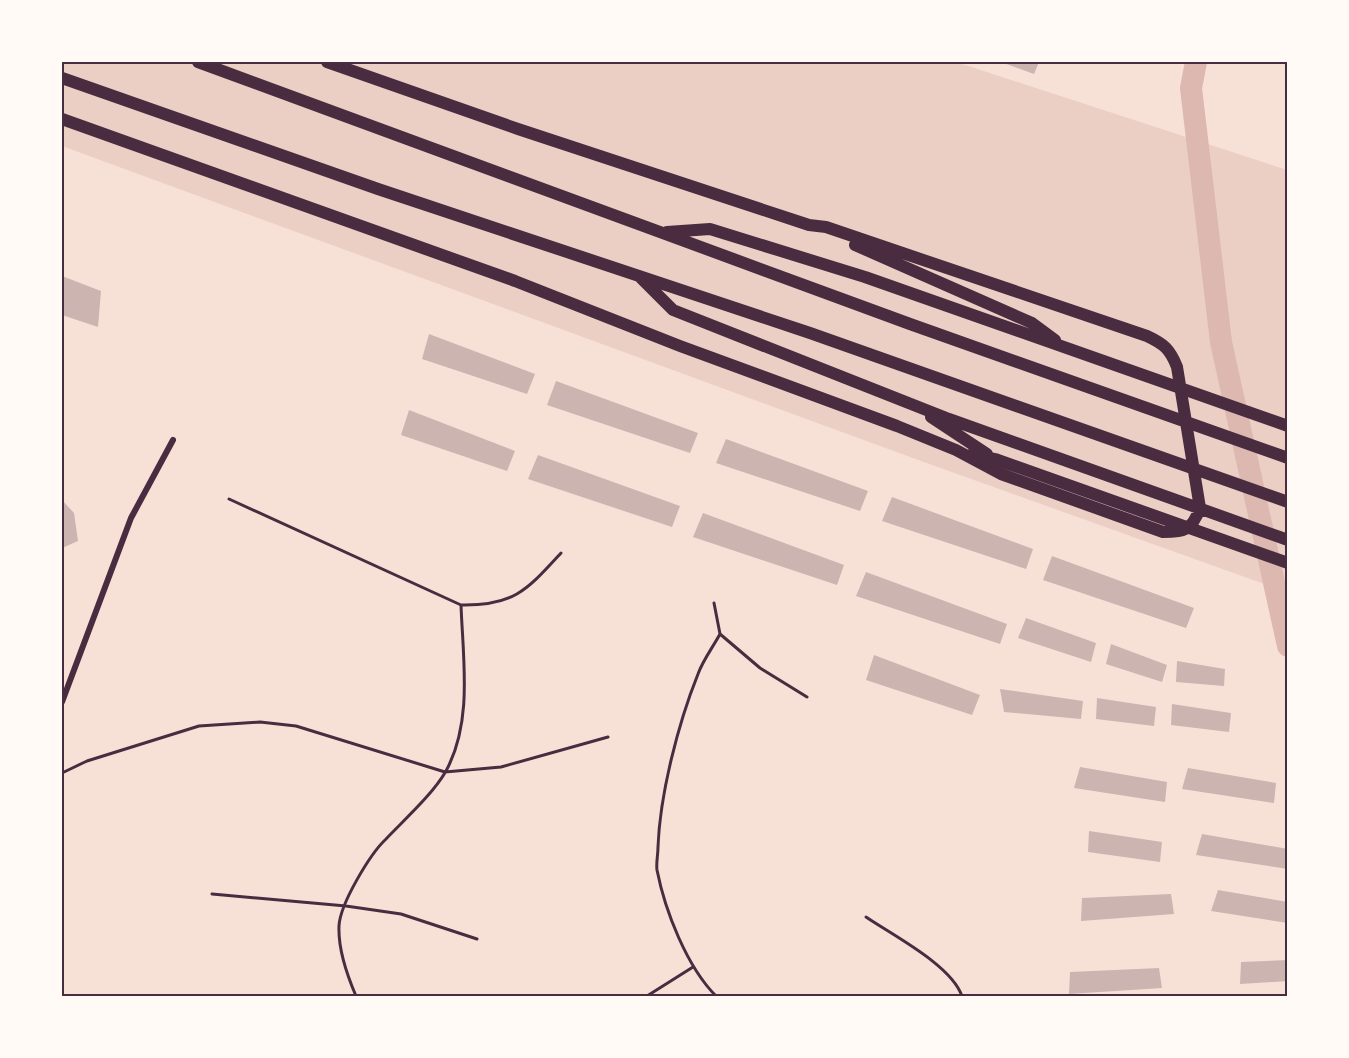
<svg xmlns="http://www.w3.org/2000/svg" width="1349" height="1058" viewBox="0 0 1349 1058" font-family="'DM Sans',sans-serif">
<style>
.green{fill:#ebcfc5}
.lines{fill:none;stroke-linecap:round;stroke-linejoin:round}
.river{stroke:#dcb8b0;stroke-width:22}
.building{fill:#ccb4b1}
.service{stroke:#4a2c40;stroke-width:3}
.minor{stroke:#4a2c40;stroke-width:6}
.motorway{stroke:#4a2c40;stroke-width:12}
.neatline{fill:none;stroke:#4a2c40;stroke-width:2}
</style>
<rect width="100%" height="100%" fill="#f7e1d7"/>
<path class="green" d="M62,62H956L1287,170V592L932,465L62,146Z"/>
<g class="lines">
<path class="river" d="M1196,62L1191,88L1221,342L1288,646"/>
</g>
<path class="building" d="M1001,62H1039L1034,74Z
M62,276L101,291L98,327L62,315Z
M429,334L535,374L527,394L422,359Z
M556,381L698,433L690,453L547,405Z
M409,410L515,451L507,471L401,435Z
M726,439L868,491L860,511L716,463Z
M538,455L680,506L672,527L528,479Z
M892,497L1033,549L1026,569L882,521Z
M62,500L74,513L78,541L62,548Z
M703,513L844,565L837,585L693,537Z
M1052,556L1194,608L1186,628L1043,580Z
M866,572L1007,624L1000,644L856,596Z
M1026,618L1096,643L1091,662L1018,638Z
M1111,644L1167,665L1162,682L1106,664Z
M874,655L980,695L972,715L866,680Z
M1177,661L1225,669L1224,686L1176,682Z
M1000,689L1083,701L1081,719L1004,712Z
M1097,698L1156,707L1154,726L1096,719Z
M1172,704L1231,713L1229,732L1171,725Z
M1080,767L1167,782L1165,802L1074,788Z
M1188,768L1276,783L1274,803L1182,789Z
M1089,831L1162,842L1160,862L1088,852Z
M1202,834L1288,849V869L1196,855Z
M1218,890L1288,902V923L1211,911Z
M1171,894L1174,914L1081,921L1082,898Z
M1288,960V981L1240,984L1241,962Z
M1159,968L1162,988L1069,994L1070,972Z"/>
<g class="lines">
<path class="service" d="M229,499L461,605C514,606 527,590 561,553
M714,603L720,634L760,668L807,697
M62,773L87,761L199,726L260,722L296,726L445,772L501,767L608,737
M212,894L346,906L401,914L477,939
M866,917C894,936 951,965 962,996
M356,996C347,975 338,949 339,926C340,904 370,854 386,839C404,820 433,794 446,771C473,721 463,660 461,605
M647,996L693,967
M716,996C687,967 665,911 657,870C656,863 658,855 658,847C660,794 678,724 698,674C703,660 713,647 720,634"/>
<path class="minor" d="M1288,89V97
M62,702L131,518L173,440"/>
<path class="motorway" d="M198,62L910,324L1288,458
M62,78L378,189L810,333L1288,502
M62,119L515,281L680,346L897,426L956,450L1001,474L1163,532C1185,532 1192,530 1200,508L1177,367C1170,349 1164,344 1147,336L826,227L809,225L518,129L327,62
M667,232L710,229L865,277L1288,426
M855,245L1032,323L1055,340
M641,278L673,310L949,419L1288,540
M931,417L987,454
M972,454L995,459L1288,563"/>
</g>
<rect width="1349" height="1058" fill="none" stroke="#fffaf5" stroke-width="126"/>
<rect x="63" y="63" width="1223" height="932" class="neatline"/>
</svg>
